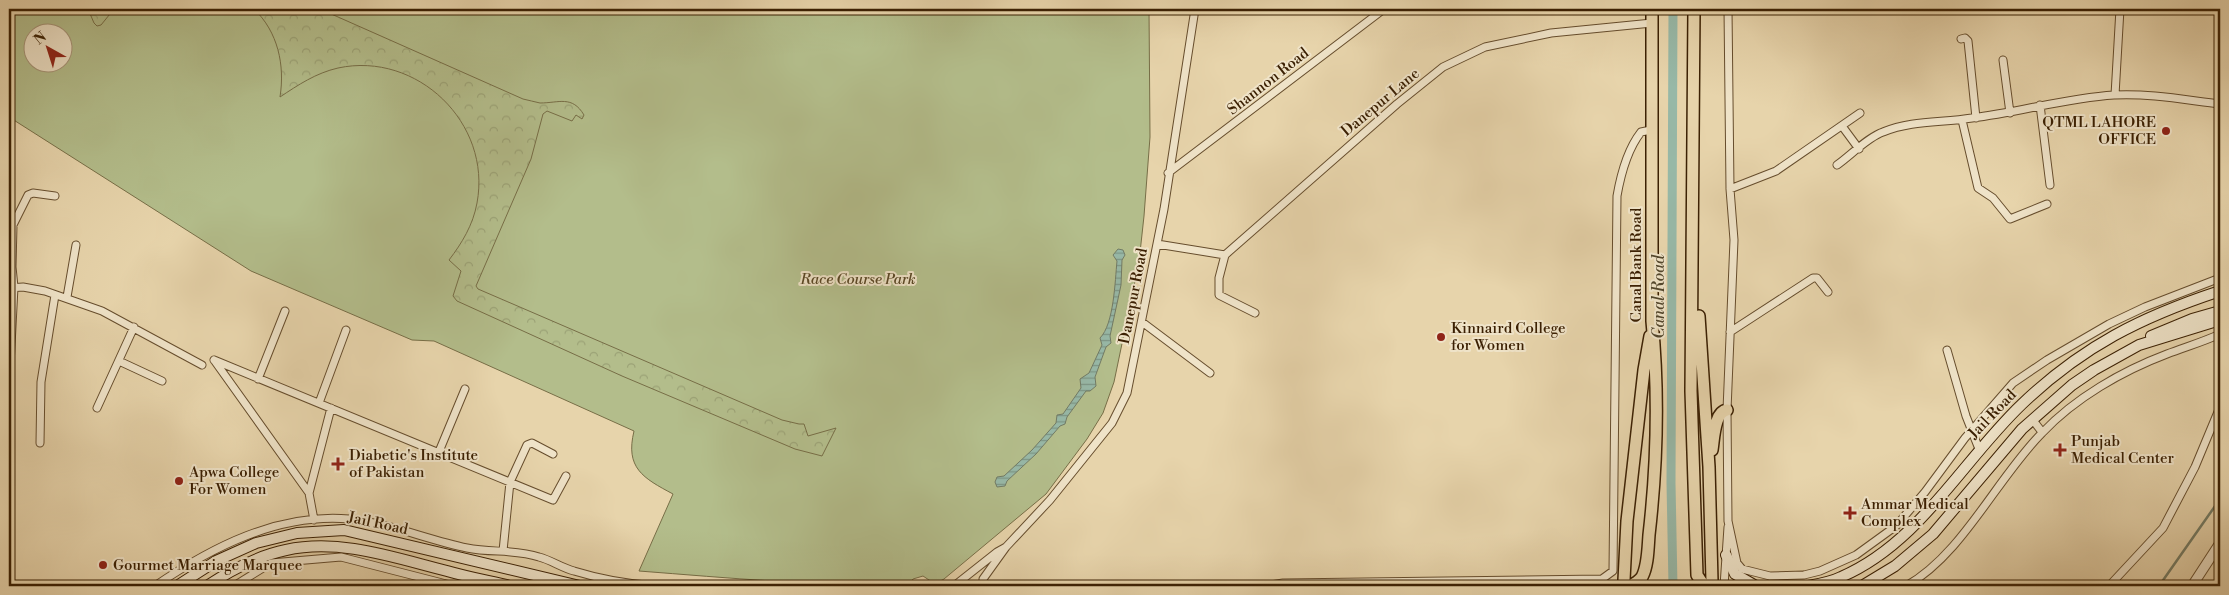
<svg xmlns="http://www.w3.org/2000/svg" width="2229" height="595" viewBox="0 0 2229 595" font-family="'Libre Bodoni',serif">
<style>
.green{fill:#b3bd8b;stroke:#776e47;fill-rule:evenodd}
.forest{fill:url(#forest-crowns);stroke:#776e47}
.water{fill:url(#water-rules);stroke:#727b65}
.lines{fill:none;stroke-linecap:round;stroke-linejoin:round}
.stream{stroke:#727b65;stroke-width:2.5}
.canal{stroke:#97b8a7;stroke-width:9}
.minor-casing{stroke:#664d2d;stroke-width:9}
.tertiary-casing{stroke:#664d2d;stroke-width:11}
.secondary-casing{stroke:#3b2003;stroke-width:12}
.trunk-casing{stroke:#3b2003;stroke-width:14}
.minor{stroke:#efe3c8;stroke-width:7}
.tertiary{stroke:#efe3c8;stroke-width:9}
.secondary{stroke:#efe3c8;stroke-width:10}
.trunk{stroke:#e7d4ab;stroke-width:11}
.poi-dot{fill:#8f2418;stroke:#efe3c8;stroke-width:2}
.labels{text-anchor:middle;stroke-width:4;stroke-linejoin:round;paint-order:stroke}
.street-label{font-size:15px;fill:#3b2003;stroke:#efe3c8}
.poi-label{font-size:15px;fill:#3b2003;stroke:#efe3c8;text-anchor:start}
.park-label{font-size:15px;font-style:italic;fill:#594725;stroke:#efe3c8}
.water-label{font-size:16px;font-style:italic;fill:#52462c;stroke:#efe3c8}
</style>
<defs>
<pattern id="forest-crowns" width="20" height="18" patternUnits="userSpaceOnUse" patternTransform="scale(1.25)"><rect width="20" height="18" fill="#b3bd8b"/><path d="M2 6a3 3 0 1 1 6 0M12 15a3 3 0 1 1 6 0" fill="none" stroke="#9ba276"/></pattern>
<pattern id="water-rules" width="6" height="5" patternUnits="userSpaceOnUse" patternTransform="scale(1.25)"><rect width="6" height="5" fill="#97b8a7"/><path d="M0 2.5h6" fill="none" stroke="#7c9586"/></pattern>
</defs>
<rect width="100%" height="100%" fill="#e7d4ab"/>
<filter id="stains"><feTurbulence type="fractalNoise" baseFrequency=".004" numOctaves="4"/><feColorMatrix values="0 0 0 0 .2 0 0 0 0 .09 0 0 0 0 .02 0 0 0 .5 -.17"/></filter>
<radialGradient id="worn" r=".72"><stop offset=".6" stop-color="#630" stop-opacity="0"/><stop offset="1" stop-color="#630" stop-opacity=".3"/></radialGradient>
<path class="green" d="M9,9H1149L1150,137L1144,216L1139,262L1114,382L1103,413L1087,439L1046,494L944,579L935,584L923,576L913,579L908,586C818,586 729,578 639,571L673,494C643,478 625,468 634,431L434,341L412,340L251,271L9,117ZM32,32H62V62H32Z"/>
<path class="forest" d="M88,9H114L101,25L97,26L94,23Z
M254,9H320L523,99C529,100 534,102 540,103C559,103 572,95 584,115L582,119L576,115L572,121L547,111L543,114L531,159L476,286L478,289L782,420L799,424H804L808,436L836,428L822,456L795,449L622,376L457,301L453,296L461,271L449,260C462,243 473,225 477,203C492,123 417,51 338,68C316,73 298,85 280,97C285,65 278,32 254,9Z"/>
<path class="water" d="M1118,249L1123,250L1125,255L1122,260L1121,285L1110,336L1111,343L1106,347L1095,377L1096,386L1090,391H1086L1067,417L1065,424L1060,426L1036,454L1007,481L1005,486L997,487L995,482L997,477L1004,476L1032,450L1056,423L1057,415L1063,414L1081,388L1080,379L1089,373L1102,345L1100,338C1114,324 1115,281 1117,261L1113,255Z"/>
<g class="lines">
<path class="stream" d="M2159,586L2220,499"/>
<path class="canal" d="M1673,586L1671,483L1673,9"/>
<defs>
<path id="minor" d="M1728,9L1730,189L1734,240L1727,410L1728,521L1737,563L1742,569L1770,576L1804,575L1820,571L1856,555L1896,526L1925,492L1965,438L2013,383L2047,360L2109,324L2145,307L2220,278
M1961,39L1965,38L1968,41L1976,118
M2003,60L2010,113
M2115,95L2120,9
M2040,105L2050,185
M1962,120L1978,188L1993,198L2010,219L2047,204
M1842,126L1859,149
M1837,165C1850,156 1868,137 1883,132C1912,120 1942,123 1972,118C2020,112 2066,98 2114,95C2149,93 2186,100 2220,104
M1168,173L1384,9
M1730,189L1776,171L1860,113
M1157,244L1225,255L1397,104L1443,67L1485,47L1551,33L1652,23
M1225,255L1219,278V295L1255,313
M9,288L23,287L45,291L102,311L202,365
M67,297L76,245
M1142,322L1210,373
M1730,332L1813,278H1817L1828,292
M1947,350L1966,416L1979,449
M214,360L553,500L566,476
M214,360L309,493L314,520
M119,361L162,381
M258,379L285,311
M9,385L14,287L12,267L13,225L28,195L33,193L55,196
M319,403L346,330
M97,408L134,327
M2032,419L2042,432
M40,443L41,382L55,295
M438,454L465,389
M309,493L331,408
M1006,547L1050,500L1112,423L1127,393L1164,209L1195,9
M503,551L510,482L527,445L532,443L553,454
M155,586C212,547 278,513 349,519C389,523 428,540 467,548C491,553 516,549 539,557C551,560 562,568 574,571C600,579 628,584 656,586
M234,586L271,563L341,557L454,586
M664,586H718
M954,586L997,552L1006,547L983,579V586
M1264,586L1283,583L1602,579L1613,571L1617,196C1621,173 1627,150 1641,132L1651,130
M1724,586L1728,527
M1906,586C1962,555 1997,478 2042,433C2075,398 2122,371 2167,354C2185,347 2203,342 2220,334
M2109,586L2163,528L2195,467L2220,407"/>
<path id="tertiary" d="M2192,586L2220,543"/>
<path id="secondary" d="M2151,336L2192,319L2220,311
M1726,555L1735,574L1756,586
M177,586L216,561L256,543L297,533L344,530L580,586
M207,586C231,570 257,556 286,550C340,538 395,558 447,571C468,577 489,581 510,586
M1808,586C1819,584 1831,582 1841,577C1920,543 1962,461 2022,404C2083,346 2141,317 2220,291
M1862,586L1895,566L1933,534L2022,429L2072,385L2094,370L2139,345L2220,320"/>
<path id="trunk" d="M1694,9L1691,391L1697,575L1704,586
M1699,316L1709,467L1712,581
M1712,450C1714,438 1714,412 1727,410
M1624,580L1627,521L1644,370L1650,336
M1630,586C1634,584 1639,581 1642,577C1648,566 1648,548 1649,535C1657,465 1659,392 1652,321V9"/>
</defs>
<use href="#minor" class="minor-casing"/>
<use href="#tertiary" class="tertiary-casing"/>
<use href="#secondary" class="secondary-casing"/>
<use href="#trunk" class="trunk-casing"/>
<use href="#minor" class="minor"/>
<use href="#tertiary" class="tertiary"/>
<use href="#secondary" class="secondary"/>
<use href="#trunk" class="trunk"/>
</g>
<g class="poi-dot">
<circle cx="2166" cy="131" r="5"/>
<circle cx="1441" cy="337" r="5"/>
<path d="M2057.5 442.5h5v5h5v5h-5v5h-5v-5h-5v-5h5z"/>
<path d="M335.5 456.5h5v5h5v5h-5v5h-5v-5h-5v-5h5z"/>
<circle cx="179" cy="481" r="5"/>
<path d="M1847.5 505.5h5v5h5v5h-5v5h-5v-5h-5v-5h5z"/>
<circle cx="103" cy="565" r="5"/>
</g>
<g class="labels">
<g class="street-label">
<text transform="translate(1268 81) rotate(-38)" y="5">Shannon Road</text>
<text transform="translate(1380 102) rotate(-40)" y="5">Danepur Lane</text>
<text transform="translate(1636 265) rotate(-90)" y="5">Canal Bank Road</text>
<text transform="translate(1133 296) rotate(-79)" y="5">Danepur Road</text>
<text transform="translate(1992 414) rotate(-46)" y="5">Jail Road</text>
<text transform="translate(378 523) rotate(12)" y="5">Jail Road</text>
</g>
<g class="poi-label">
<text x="2156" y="127" text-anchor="end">QTML LAHORE<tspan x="2156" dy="17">OFFICE</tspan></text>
<text x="1451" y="333">Kinnaird College<tspan x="1451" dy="17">for Women</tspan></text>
<text x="2071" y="446">Punjab<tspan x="2071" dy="17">Medical Center</tspan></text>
<text x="349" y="460">Diabetic's Institute<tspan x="349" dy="17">of Pakistan</tspan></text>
<text x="189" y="477">Apwa College<tspan x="189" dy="17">For Women</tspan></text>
<text x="1861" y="509">Ammar Medical<tspan x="1861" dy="17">Complex</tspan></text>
<text x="113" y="570">Gourmet Marriage Marquee</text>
</g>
<g class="park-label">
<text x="858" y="284">Race Course Park</text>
</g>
<g class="water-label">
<text transform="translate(1658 297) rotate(-90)" y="6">Canal Road</text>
</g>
</g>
<rect width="2229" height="595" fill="none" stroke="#e7d4ab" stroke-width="30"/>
<rect x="10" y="10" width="2209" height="575" fill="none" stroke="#3b2003" stroke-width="2.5"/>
<rect x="15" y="15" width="2199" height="565" fill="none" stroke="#3b2003"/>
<g transform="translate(48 48) rotate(321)"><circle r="24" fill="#efe3c8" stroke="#a79579"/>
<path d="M0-4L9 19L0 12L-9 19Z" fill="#8f2418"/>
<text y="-8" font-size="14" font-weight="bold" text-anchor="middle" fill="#3b2003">N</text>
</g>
<rect width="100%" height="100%" filter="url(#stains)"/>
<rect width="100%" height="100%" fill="url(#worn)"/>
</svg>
